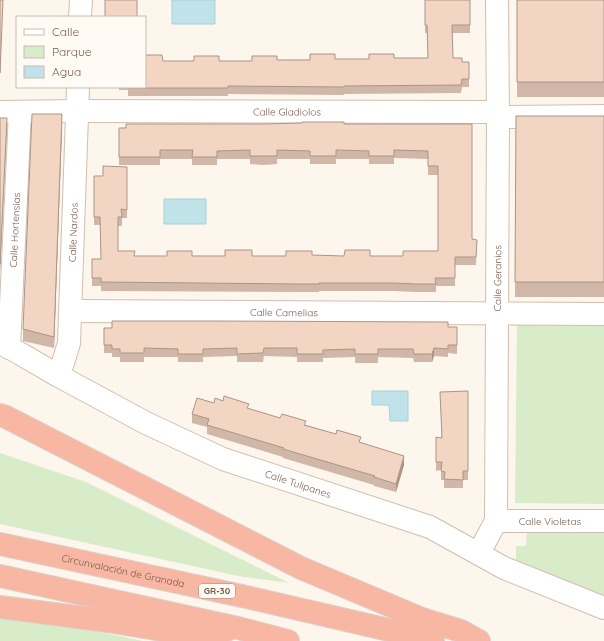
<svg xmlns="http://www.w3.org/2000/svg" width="604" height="641" viewBox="0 0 604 641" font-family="Quicksand,sans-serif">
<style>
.green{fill:#d8ecc9}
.water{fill:#bfe3e8;stroke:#a5d3da}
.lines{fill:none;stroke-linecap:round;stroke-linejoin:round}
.minor-casing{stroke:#d1beb0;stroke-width:24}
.highway-casing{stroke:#dad1cd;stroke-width:24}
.minor{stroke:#fff;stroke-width:22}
.highway{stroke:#f7b7a3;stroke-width:22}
.wall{fill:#d1b7a8}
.shaded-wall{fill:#aa9588}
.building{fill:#f3d5c3;stroke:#aa9588}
.labels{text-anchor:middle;stroke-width:3.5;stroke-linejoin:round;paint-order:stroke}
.shield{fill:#fffaf3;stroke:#a28b7f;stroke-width:1}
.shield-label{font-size:9px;font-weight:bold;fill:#7a5c4d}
.street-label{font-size:10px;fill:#7a5c4d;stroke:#fffaf3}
</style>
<rect width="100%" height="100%" fill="#fdf6ec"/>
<path class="green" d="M517,323H604V504L515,503Z
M0,453L86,482L289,583L238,576L0,524Z
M527,530L604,531V595L516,560V546H526Z
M0,617L101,632L143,641H0Z"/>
<path class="water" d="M172,0H215V24H172Z
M164,199H206V224H164Z
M372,391H408V421H390L389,405H372Z"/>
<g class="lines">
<defs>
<g id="minor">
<path d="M80,17L81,0"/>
<path id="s1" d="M0,112L77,111L497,112"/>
<path d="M498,117L604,116"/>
<path id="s2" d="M71,311L604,314"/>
<path id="s3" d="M0,342L57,375L146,423L223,459L430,527L504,568L604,608"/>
<path id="s4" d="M9,348L20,112"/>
<path id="s5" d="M57,375L63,363L69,343L78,87"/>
<path id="s6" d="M496,521H604"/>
<path id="s7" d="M479,553L496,521L498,117L497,0"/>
</g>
<g id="highway">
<path d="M0,415L6,417L301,568L422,619L461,631L479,641"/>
<path id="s8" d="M0,544L242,596L415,636L433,641"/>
<path d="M0,576L238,628L288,641"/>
<path d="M0,607L108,621L192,635L227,630"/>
</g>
</defs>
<use href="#minor" class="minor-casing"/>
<use href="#highway" class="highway-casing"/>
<use href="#minor" class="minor"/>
<use href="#highway" class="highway"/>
</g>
<path class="wall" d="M425,0H470V33H452L453,58L462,62H469V87H462L461,93L344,94V95L228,94V96H128V90H119V87H145L163,61H252L277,60L369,59L394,58H428L427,33H425Z
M517,0H604V97H517Z
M516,116H604V297H515Z
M344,124H472V239L477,240L476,265H455V286H436V292H415L394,291H319V292H298L101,291V286H92V259H101L100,225H94V176H103L127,167V218H122V226H118V251L134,256H403L438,251V175H428V159L394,158V164H369V159H336V164H310V159H277V164L263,165L250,164V159H217V165H192V159H160V165H119V128Z
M62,126L54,348L23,341V329Z
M457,327V354L448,353V357L434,356L432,362H414L413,358L378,357V363H355V357L323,358V362H297V357L264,356L263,362H237V356L203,357V362H178V357H144V362H120V357H112V353H104V328Z
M468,391V480H463V488H444V480H441V470L436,471V437L441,438Z
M214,403L249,409L280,418L306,425L361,443L404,465L396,492L374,486V485L283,458V457L207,434V427L192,423V414Z"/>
<path class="shaded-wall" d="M62,114V126L54,348V337Z
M7,118V126L0,273V264Z
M434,348V356L432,362V354Z
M404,456V465L396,492V484Z"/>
<path class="building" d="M0,0H3L0,73Z
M105,0H137V17H105Z
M425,0H470V25H452L453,58H462V62H469V79H462L461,85L344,86V87L228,86V88H128V87H145V55H162L163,61H194V56H219V61H252V56H277V60H310V54H335V59H369V54H394V58H428L427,25H425Z
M517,0H604V82H517Z
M32,114H62L54,337L23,329Z
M516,116H604V282H515Z
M0,118H7L0,264Z
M302,122H344V124H472V239L477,240L476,257H455V278H435L436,284H415L394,283H319V284H298L101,282V278H92V259H101L100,217H94V176H103V166L127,167V210L121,209L122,217H118V251H135L134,256H167V251H192V256H225V250H252V256H286V251H312V255L344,256L345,250H370V256H403V251H438V166H428V151L394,150V156H369V151L336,150V156H310V151L277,150V156H250V150L217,151V157H192L193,150H160V157H119V128H126V124H263L302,123Z
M112,321H212L448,322V327H457V345H448V349L434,348L432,354H414L413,349H378V354H355V349L323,350V354H297V348H264L263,353L237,354V348L203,349V354H178V349L144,348V353H120V349H112V345H104V328H112Z
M468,391V471H463V480L444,479L445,472L441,471L442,462H436V437L442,438L440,392Z
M224,396L249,404L247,408L280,418L282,414L306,421L304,425L336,434L337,430L361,437L359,442L404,456L396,484L374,477L375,476L283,449L284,448L207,425L209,419L192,414L197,398L214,403L215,398L223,401Z"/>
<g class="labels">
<rect class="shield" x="199" y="584" width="36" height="14" rx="3"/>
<g class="shield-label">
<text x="217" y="594">GR-30</text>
</g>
<g class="street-label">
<text dy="4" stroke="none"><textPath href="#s1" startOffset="287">Calle Gladiolos</textPath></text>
<text dy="4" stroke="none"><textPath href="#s4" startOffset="118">Calle Hortensias</textPath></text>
<text dy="4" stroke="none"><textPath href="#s5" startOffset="145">Calle Nardos</textPath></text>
<text dy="4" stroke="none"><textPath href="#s7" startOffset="279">Calle Geranios</textPath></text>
<text dy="4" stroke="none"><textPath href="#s2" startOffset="213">Calle Camelias</textPath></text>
<text dy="4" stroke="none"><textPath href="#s3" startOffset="331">Calle Tulipanes</textPath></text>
<text dy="4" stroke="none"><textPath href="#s6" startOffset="54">Calle Violetas</textPath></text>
<text dy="4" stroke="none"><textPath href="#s8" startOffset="126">Circunvalación de Granada</textPath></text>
</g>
</g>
<rect x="16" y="16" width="130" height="72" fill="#fffaf3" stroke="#cabbb1"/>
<rect x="24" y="29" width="20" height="6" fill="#ffffff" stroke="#cabbb1"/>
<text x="52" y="36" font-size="12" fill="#7a5c4d">Calle</text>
<rect x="24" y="46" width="20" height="12" fill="#d8ecc9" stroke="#cabbb1"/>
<text x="52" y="56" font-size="12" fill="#7a5c4d">Parque</text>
<rect x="24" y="66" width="20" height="12" fill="#bfe3e8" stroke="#cabbb1"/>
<text x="52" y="76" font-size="12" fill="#7a5c4d">Agua</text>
</svg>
